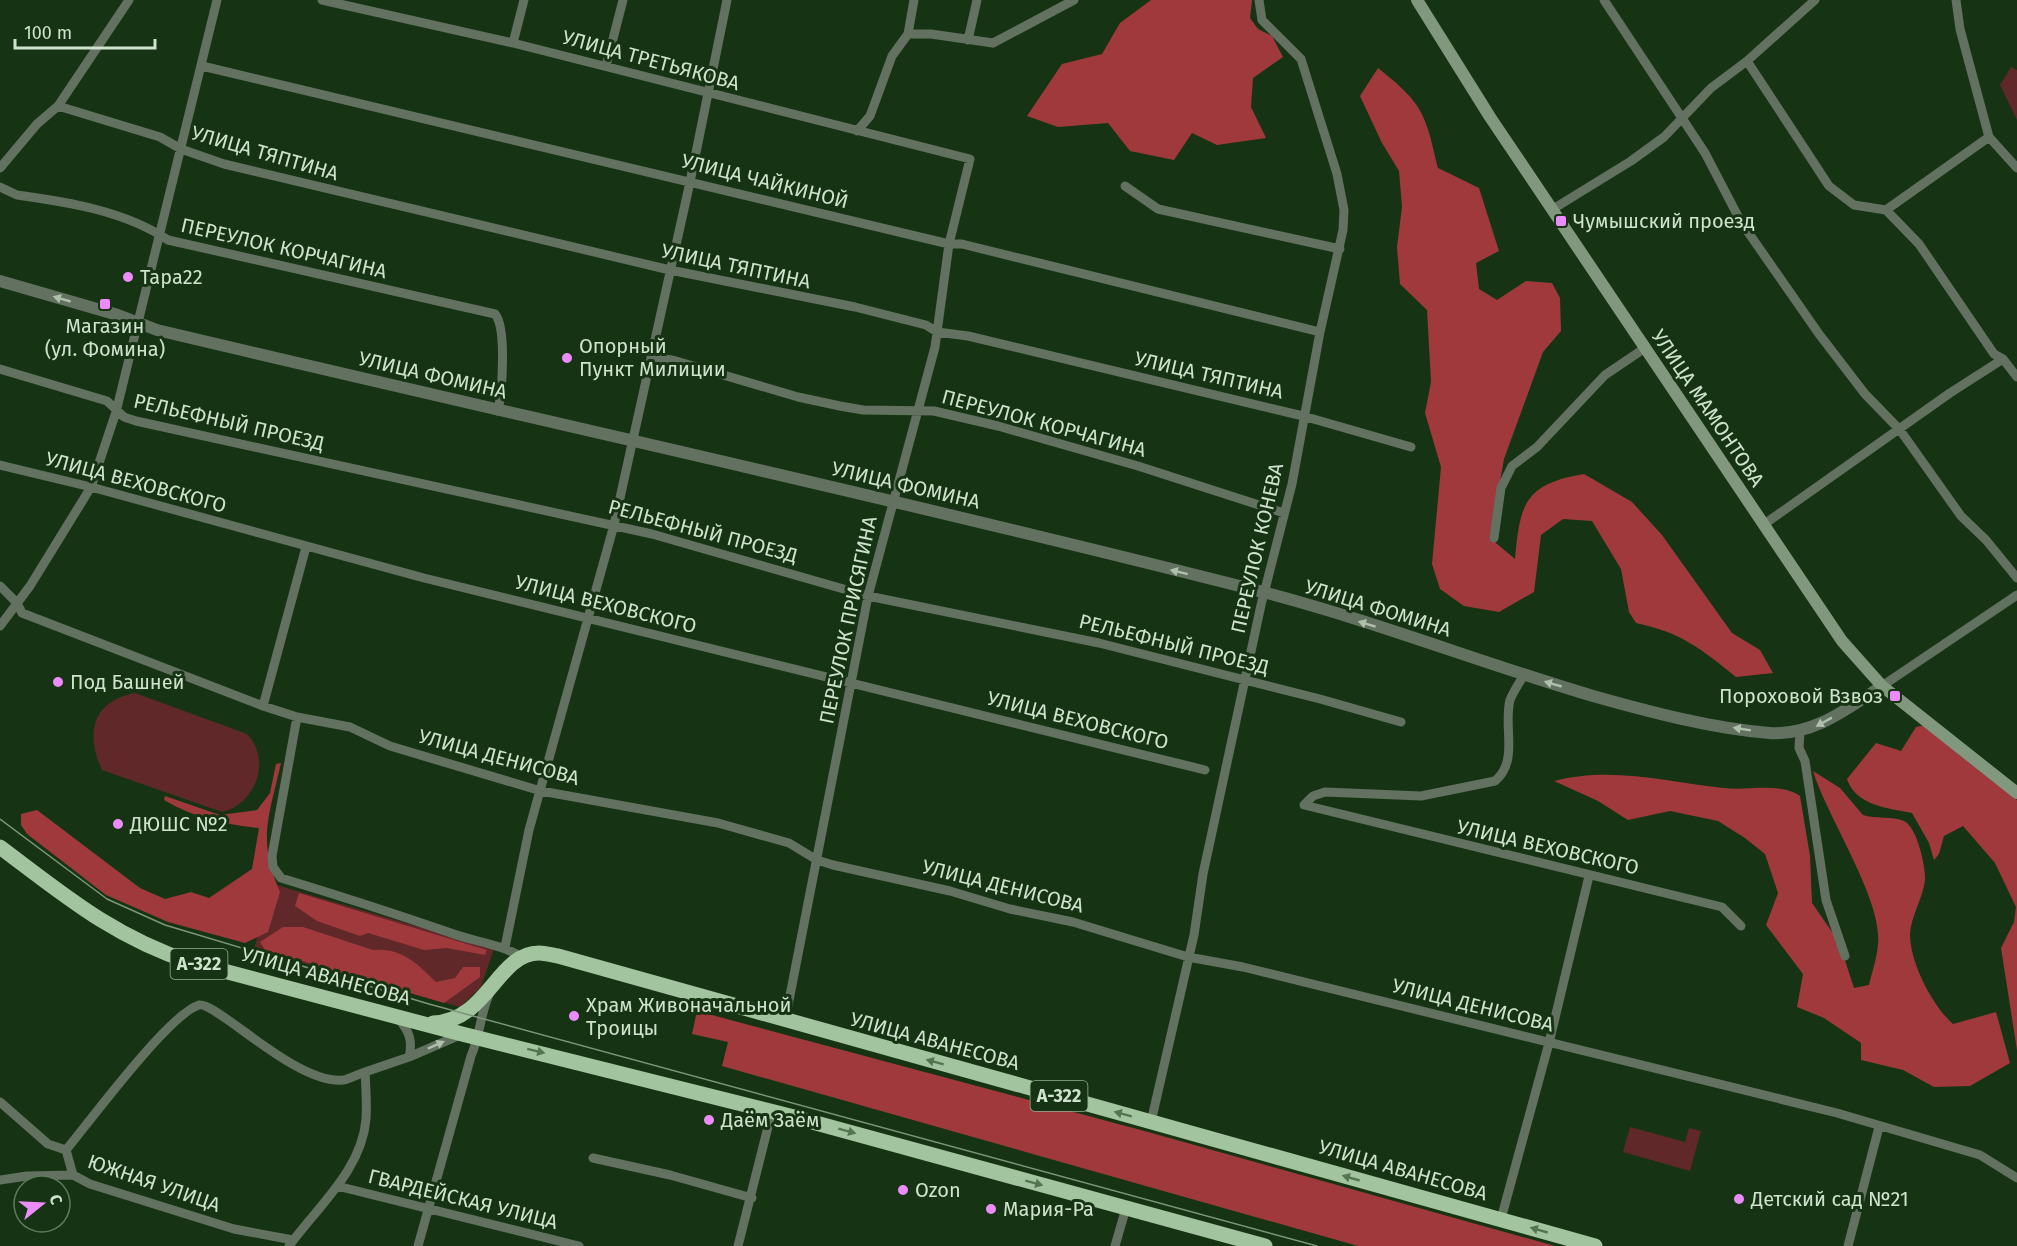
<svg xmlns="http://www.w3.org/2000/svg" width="2017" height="1246" viewBox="0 0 2017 1246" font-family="'Fira Sans',sans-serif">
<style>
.green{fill:#602828}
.forest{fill:#a0393c}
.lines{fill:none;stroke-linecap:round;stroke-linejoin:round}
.minor{stroke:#637161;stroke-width:9}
.tertiary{stroke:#637161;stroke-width:12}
.secondary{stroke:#81987e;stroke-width:12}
.trunk{stroke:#a2c49e;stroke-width:15}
.tram{stroke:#7d957a;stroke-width:1.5}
.oneway{fill:#afc0ad}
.oneway2{fill:#557552}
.poi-dot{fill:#ec8cfb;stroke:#163413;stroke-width:2}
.labels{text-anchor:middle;stroke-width:6;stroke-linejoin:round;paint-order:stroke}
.shield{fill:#163413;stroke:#98ae95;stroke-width:1.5}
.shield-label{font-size:18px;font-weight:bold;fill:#cfe2cd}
.street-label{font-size:20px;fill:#cfe2cd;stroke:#163413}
.poi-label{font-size:20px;fill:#cfe2cd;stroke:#163413;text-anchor:start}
</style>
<rect width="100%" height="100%" fill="#163413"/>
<path class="green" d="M2011,67L2017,70V120L2000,85Z
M135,693L247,734C272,760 256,804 222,812L102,770C85,734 92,701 135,693Z
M273,884L494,949L481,987L460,1007L254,949Z
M1630,1127L1685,1142L1689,1128L1701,1131L1690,1171L1623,1152Z"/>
<path class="forest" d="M1151,0H1252L1250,18L1258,29L1272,36L1283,57L1253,78L1251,107L1266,138L1217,145L1192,133L1174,160L1130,151L1108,123L1058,127L1027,116L1062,64L1102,54L1120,23Z
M1378,68C1423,104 1425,112 1438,168L1479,188L1499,251L1476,263L1479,289L1497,300L1526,281L1552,283L1560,298L1561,331L1543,352L1504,459L1490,538L1515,559C1520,503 1525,484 1584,474L1632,502L1662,535L1732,633L1760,650L1773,673L1736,677C1700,648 1682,633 1636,623L1629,612L1621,569L1592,521L1563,519L1541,535L1534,592L1499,612L1464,606L1440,589L1432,564L1441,467L1425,413L1431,382L1427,310L1400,284L1397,247L1402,207L1399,171L1382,143L1360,96Z
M1925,725L2017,800V1050L2001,948L2014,922L2016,907L1995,863L1963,826L1944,836L1939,854L1934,860L1929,843L1912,813C1888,808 1856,806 1847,779L1876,743L1901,751L1916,727Z
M281,763C269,817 257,839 280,892L268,932L245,943L168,922L106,895L27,834L21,825V814L37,810L140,888L165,899L191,892L209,898L252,869L259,828C226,825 192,817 164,800L165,796L220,815L257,810L270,793L276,764Z
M1813,771L1840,788L1863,815C1875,819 1893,816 1904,821C1917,827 1926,867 1925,880C1923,898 1911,916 1910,934C1910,963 1932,1005 1953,1024L1996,1012L2010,1063L1970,1086L1934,1087L1903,1070L1861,1060V1043L1824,1018L1797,1007L1803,974L1766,925L1778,893L1765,854L1745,838L1718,821L1670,811L1628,820L1598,801L1554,781C1612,766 1666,782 1724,788C1748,791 1781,782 1800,796L1810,856L1812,903L1839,942L1854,988L1869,985C1872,972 1877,958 1878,944C1883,900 1827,817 1813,771Z
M299,893L487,950L485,955L447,948L424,950L368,933L360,936L317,921L295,906Z
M283,927H303L373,950C401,947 418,964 436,982L455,978L463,967H480V977L444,1003L265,950L260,942Z
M697,1011L1148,1132L1555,1246H1358L722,1066L728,1042L692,1034Z"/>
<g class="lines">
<path class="minor" d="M322,0L513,43L970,159L949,244L935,347L868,596L785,1021
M1604,0L1705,153L1741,222L1819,334L1865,394L1900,430L1961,516L1986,540L2017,578
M1956,0L1960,29L1989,137L2017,168
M908,34H931L993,43L1074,0
M968,40L977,0
M513,43L524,0
M1747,61L1829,186L1854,205L1886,210L1919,244L1994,354L2003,359L2017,377
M202,66L949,244H962L1320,332
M606,66L623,0
M58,106L160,137L181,149L224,164L670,270L855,307L926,325L937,332L968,336L1303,416L1411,447
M857,131L870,116L892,56L908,34L914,0
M0,168L37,124L58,106L129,0
M1125,186L1158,209L1340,249
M0,187L17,195C68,202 125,211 168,240L495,314C507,328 502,392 498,411
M1553,209L1631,161L1664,137L1711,88L1747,61L1815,0
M1886,210L1989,137
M651,356L676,361L798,397L840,406L863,410L934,411L998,426L1138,466L1284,513
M0,369L107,401L124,417L136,421L652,534L868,596L1099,643L1320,699L1401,722
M0,465L91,487L424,578L1205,770
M1763,525L1950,393L2003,359
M1494,538L1501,488L1512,466L1537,447L1605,375L1645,348
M0,586L17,603L22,613L263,706L297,717L350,727L390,746L541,791L718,823L789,843L817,860L833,865L950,891L1010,909L1073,922L1188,957L1243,967L1837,1113L1980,1155L2017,1178
M0,626L30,586L91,487L116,412L217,0
M1524,675C1519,683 1513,692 1510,700C1503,727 1519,761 1495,781L1421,796L1325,792L1313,796L1304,805L1722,907L1741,926
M1882,686L2017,595
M263,706L306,547
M297,717L272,856L273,867L281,878C337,895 393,913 448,932C474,942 498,943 522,957
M1800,732L1799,748L1805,761L1826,900L1845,956
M505,947L529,830L614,525L690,182L727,0
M399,1019C409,1032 413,1040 409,1057
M0,1102L48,1144L66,1150L73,1175L90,1184L234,1229L293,1240
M1151,1122L1194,935L1203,874L1261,605L1292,484L1320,332L1343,230L1344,210L1337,174L1301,59L1262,20L1259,0
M66,1150C90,1121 169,1014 199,1005C216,1001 296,1085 343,1080C350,1079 358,1074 365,1072
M593,1158L670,1175L752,1198
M0,1180L27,1176L73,1175
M337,1186L579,1246
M1501,1219L1549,1043L1589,876
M289,1246C317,1207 362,1170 366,1119C367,1104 366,1088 365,1072L409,1057L460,1035
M418,1246L471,1056C480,1036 480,1015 489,995
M738,1246L772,1111
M1115,1246L1126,1208
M1848,1246L1879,1127"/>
<path class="tertiary" d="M0,281L118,315L157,330C524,417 893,498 1259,591C1372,620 1481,663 1593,696C1650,712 1710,728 1769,733C1813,736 1847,709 1882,686"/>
<path class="secondary" d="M1417,0L1490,117L1842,641L1882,686L2017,793"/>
<path class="trunk" d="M0,847C64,895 112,936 190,962L462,1034L794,1117L1265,1246
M433,1023C488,1021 497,953 539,953C545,953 552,955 558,956L1595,1246"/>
<path class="tram" d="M0,819L107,899L165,925L429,1004L1317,1246"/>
</g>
<defs><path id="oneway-solid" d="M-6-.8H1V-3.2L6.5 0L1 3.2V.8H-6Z" transform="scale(1.5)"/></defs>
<g class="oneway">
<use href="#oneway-solid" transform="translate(62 299) rotate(-164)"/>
<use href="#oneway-solid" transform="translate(1179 572) rotate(-166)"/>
<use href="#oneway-solid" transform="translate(1367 624) rotate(-163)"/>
<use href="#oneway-solid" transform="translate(1553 684) rotate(-164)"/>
<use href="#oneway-solid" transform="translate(1824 722) rotate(151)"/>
<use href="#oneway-solid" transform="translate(1742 729) rotate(-171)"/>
<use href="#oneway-solid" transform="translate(436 1045) rotate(-24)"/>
</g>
<g class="oneway2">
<use href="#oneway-solid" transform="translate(536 1051) rotate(14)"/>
<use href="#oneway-solid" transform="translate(935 1062) rotate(-165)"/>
<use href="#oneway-solid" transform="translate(1123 1114) rotate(-165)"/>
<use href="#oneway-solid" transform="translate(847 1131) rotate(15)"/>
<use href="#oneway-solid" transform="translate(1351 1178) rotate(-164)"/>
<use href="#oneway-solid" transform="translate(1034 1183) rotate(15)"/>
<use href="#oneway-solid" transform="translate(1539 1230) rotate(-164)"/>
</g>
<g class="poi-dot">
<rect x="1555" y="215" width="12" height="12" rx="3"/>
<circle cx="128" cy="277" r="6"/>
<rect x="99" y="298" width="12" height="12" rx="3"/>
<circle cx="567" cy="358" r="6"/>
<circle cx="58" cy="682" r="6"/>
<rect x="1889" y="690" width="12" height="12" rx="3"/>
<circle cx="118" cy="824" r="6"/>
<circle cx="574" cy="1016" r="6"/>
<circle cx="709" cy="1120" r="6"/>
<circle cx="903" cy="1190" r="6"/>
<circle cx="1739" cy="1199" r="6"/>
<circle cx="991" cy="1209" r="6"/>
</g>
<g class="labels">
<g class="shield">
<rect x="170.5" y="949" width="57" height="30" rx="4.5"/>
<rect x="1030.5" y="1081" width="57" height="30" rx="4.5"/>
</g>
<g class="shield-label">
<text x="199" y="970">А-322</text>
<text x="1059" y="1102">А-322</text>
</g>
<g class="street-label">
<text transform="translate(651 60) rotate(15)" y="7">УЛИЦА ТРЕТЬЯКОВА</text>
<text transform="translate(265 153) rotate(16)" y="7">УЛИЦА ТЯПТИНА</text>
<text transform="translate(765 181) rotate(14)" y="7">УЛИЦА ЧАЙКИНОЙ</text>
<text transform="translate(284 248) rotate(13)" y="7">ПЕРЕУЛОК КОРЧАГИНА</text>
<text transform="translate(736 266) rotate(12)" y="7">УЛИЦА ТЯПТИНА</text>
<text transform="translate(433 375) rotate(13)" y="7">УЛИЦА ФОМИНА</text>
<text transform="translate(1209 375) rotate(13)" y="7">УЛИЦА ТЯПТИНА</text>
<text transform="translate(1708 408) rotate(56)" y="7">УЛИЦА МАМОНТОВА</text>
<text transform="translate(229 422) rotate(13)" y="7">РЕЛЬЕФНЫЙ ПРОЕЗД</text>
<text transform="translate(1044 423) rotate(15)" y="7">ПЕРЕУЛОК КОРЧАГИНА</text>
<text transform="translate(136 482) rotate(15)" y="7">УЛИЦА ВЕХОВСКОГО</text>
<text transform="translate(906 485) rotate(13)" y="7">УЛИЦА ФОМИНА</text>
<text transform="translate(703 531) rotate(15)" y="7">РЕЛЬЕФНЫЙ ПРОЕЗД</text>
<text transform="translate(1257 548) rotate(-77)" y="7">ПЕРЕУЛОК КОНЕВА</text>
<text transform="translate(606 604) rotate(14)" y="7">УЛИЦА ВЕХОВСКОГО</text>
<text transform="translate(1378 608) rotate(17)" y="7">УЛИЦА ФОМИНА</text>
<text transform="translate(848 620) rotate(-78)" y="7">ПЕРЕУЛОК ПРИСЯГИНА</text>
<text transform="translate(1174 644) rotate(14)" y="7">РЕЛЬЕФНЫЙ ПРОЕЗД</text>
<text transform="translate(1078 720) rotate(14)" y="7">УЛИЦА ВЕХОВСКОГО</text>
<text transform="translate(499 757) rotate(15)" y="7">УЛИЦА ДЕНИСОВА</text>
<text transform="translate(1548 847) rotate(13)" y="7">УЛИЦА ВЕХОВСКОГО</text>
<text transform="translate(1003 886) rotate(14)" y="7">УЛИЦА ДЕНИСОВА</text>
<text transform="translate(326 976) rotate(15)" y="7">УЛИЦА АВАНЕСОВА</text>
<text transform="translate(1473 1005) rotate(14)" y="7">УЛИЦА ДЕНИСОВА</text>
<text transform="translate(935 1041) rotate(15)" y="7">УЛИЦА АВАНЕСОВА</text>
<text transform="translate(1403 1170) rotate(16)" y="7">УЛИЦА АВАНЕСОВА</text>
<text transform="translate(154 1183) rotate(19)" y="7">ЮЖНАЯ УЛИЦА</text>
<text transform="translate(463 1199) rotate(14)" y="7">ГВАРДЕЙСКАЯ УЛИЦА</text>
</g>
<g class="poi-label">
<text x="1573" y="228">Чумышский проезд</text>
<text x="140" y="284">Тара22</text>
<text x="105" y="333" text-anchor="middle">Магазин<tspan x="105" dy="23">(ул. Фомина)</tspan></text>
<text x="579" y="353">Опорный<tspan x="579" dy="23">Пункт Милиции</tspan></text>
<text x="70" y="689">Под Башней</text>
<text x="1883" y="703" text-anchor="end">Пороховой Взвоз</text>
<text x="130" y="831">ДЮШС №2</text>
<text x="586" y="1012">Храм Живоначальной<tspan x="586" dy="23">Троицы</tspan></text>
<text x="721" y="1127">Даём Заём</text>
<text x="915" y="1197">Ozon</text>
<text x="1751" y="1206">Детский сад №21</text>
<text x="1003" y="1216">Мария-Ра</text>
</g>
</g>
<g transform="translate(42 1204) rotate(72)"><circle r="28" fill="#163413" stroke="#607a5d" stroke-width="1.5"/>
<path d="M0-4.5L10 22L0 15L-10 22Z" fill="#ec8cfb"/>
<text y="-9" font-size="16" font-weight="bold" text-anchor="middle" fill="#cfe2cd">С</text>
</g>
<path d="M15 39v9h140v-9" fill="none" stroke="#cfe2cd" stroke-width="3"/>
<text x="24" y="39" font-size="18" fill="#cfe2cd" stroke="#163413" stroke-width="4.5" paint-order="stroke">100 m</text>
</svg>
